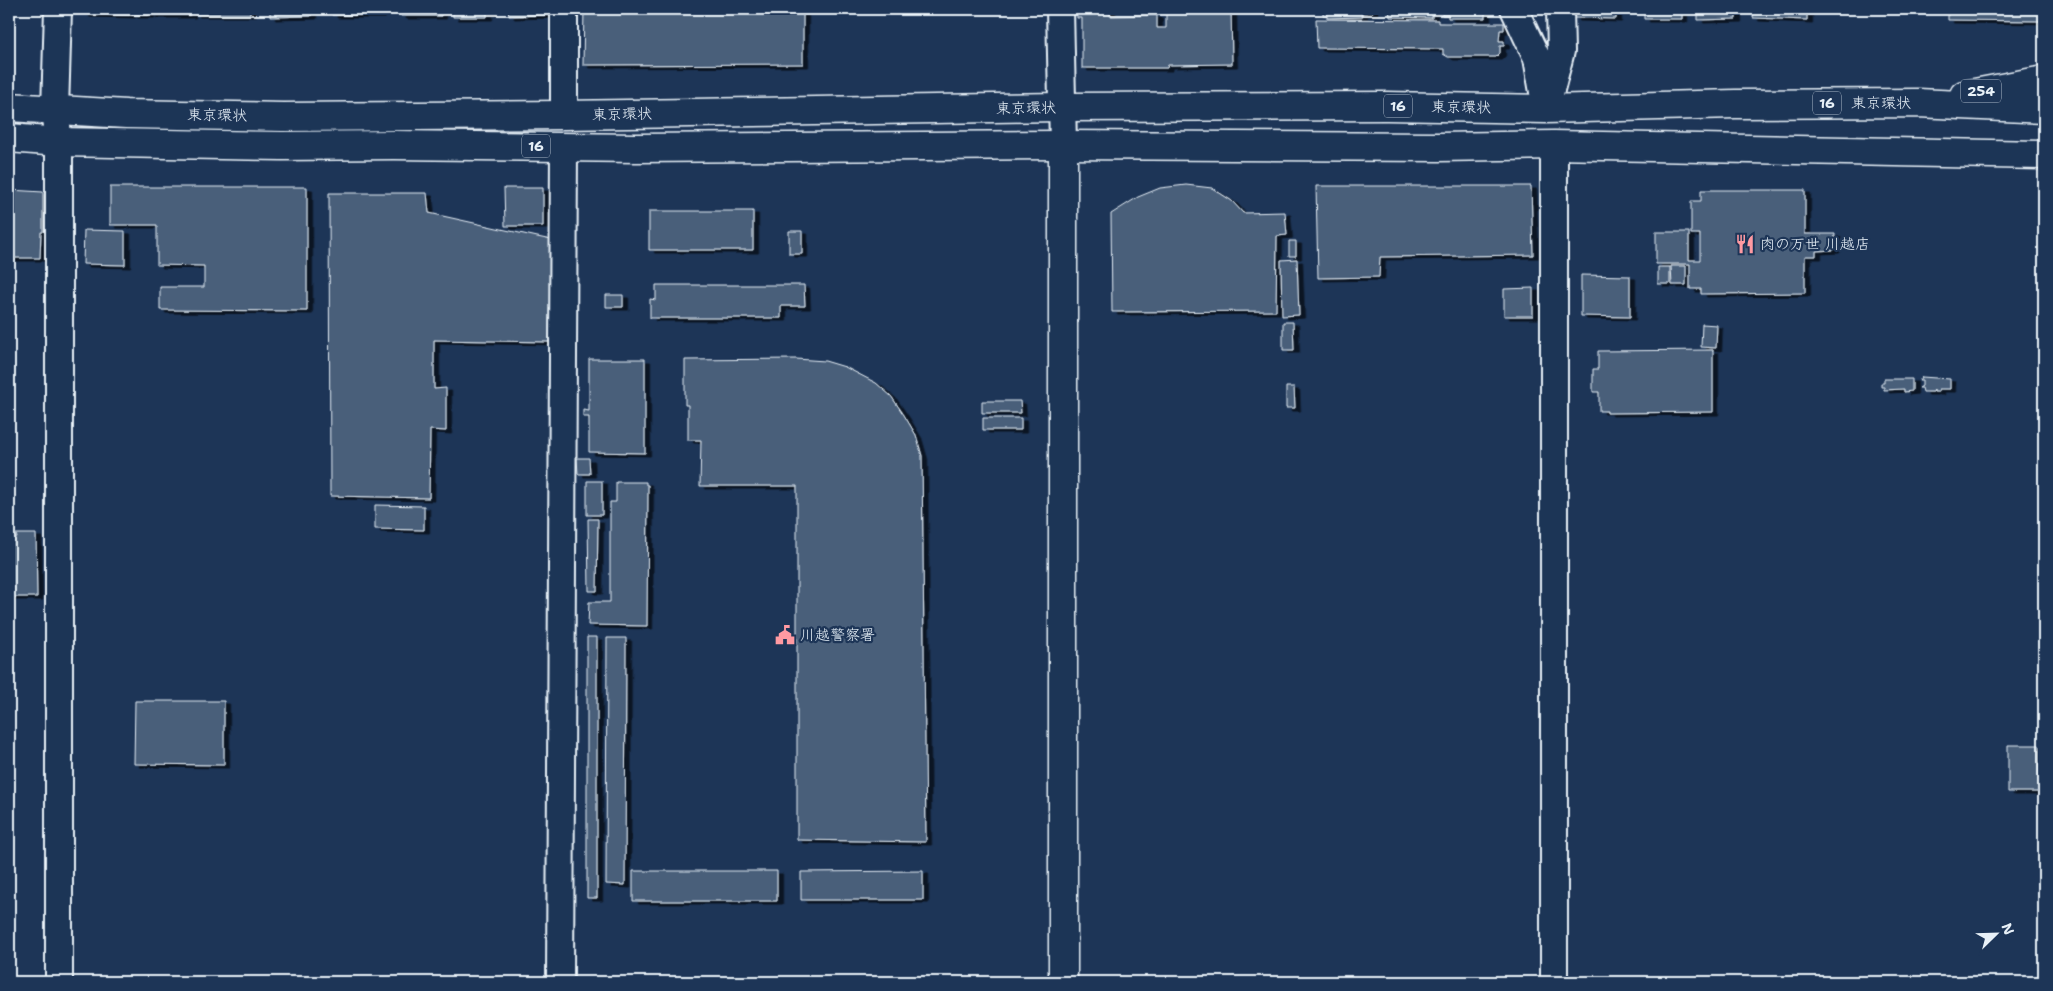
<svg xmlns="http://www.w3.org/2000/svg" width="2053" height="991" viewBox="0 0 2053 991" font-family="'Shantell Sans','Klee One',sans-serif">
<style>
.building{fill:#495e7a;stroke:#e8f1f8;filter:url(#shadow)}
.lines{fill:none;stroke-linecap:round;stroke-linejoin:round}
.minor-casing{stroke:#e8f1f8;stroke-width:30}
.tertiary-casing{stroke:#e8f1f8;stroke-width:31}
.trunk-casing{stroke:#e8f1f8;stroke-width:31}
.minor{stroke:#1d3557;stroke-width:26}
.tertiary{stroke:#1d3557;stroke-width:28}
.trunk{stroke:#1d3557;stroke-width:28}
.labels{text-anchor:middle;stroke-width:4.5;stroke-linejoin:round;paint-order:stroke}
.shield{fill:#1d3557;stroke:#abb9c8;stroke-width:1}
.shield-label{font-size:14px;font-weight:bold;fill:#e8f1f8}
.street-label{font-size:15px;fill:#e8f1f8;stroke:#1d3557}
.poi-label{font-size:15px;fill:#e8f1f8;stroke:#1d3557;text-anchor:start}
</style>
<defs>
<filter id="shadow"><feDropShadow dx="5.5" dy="3" stdDeviation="0" flood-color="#0009"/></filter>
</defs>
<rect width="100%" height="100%" fill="#1d3557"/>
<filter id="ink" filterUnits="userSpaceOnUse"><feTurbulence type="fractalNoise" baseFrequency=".02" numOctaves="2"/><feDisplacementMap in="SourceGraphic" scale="10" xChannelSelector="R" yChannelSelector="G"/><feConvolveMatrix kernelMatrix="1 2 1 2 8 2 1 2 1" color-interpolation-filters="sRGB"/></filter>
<g filter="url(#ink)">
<path class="building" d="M84,9H130V15L84,14Z
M133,9H149V15H132Z
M151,9H190V15H151Z
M194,9H250V14H194Z
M270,9H311V16L270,17Z
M331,9H380V15H332Z
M400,9H441V16H401Z
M453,9H491V13L487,12V17H453Z
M508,9H550L549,15L509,16Z
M584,9H803V64L583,65Z
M1077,9H1110V16L1157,15V28H1166V9H1231L1232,64L1168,65L1167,68H1082V18H1077Z
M1323,9H1373V12L1362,13V17L1327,18V15H1323Z
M1389,9H1432V18L1390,17Z
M1442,9H1485V18H1448V15H1442Z
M1574,9H1616V19L1574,18Z
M1644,9H1682V19H1644Z
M1698,9H1736V19L1698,20Z
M1754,9H1807V20L1753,18Z
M1948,9H2042V21L1948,20Z
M1316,19L1438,20V23H1504V30H1500L1499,41H1504V46H1500V53L1496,57H1448L1443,54V49L1317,48Z
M1186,185L1212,188L1232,201L1243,213L1285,212L1287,235L1277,236L1276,311L1112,312L1111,214L1138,197L1160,188Z
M1316,186H1531L1533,255L1380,257L1379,277L1318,278Z
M110,187H307V311L160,310V287H204V266L157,265V225H110Z
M504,188H543V226H505Z
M9,190L43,192V232H41L40,258H9Z
M1701,190H1805V234H1835L1834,250L1816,251V256H1805V293L1701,294V289H1690V264H1656V232H1689V260H1700V234H1691V201H1701Z
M329,193H427L429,213L551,240L549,342L434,340V389L446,388V431L430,430L429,498L330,496Z
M649,211H753V250H649Z
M84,230L125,231V265L83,264Z
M789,231H802V254H789Z
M1289,241H1296V256H1289Z
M1297,259L1299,315L1282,316L1281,260Z
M1671,266H1686V285H1672Z
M1658,267H1670V284H1658Z
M1581,275L1630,276V317L1581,316Z
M656,285H804L805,306H781V318H650V299L656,300Z
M1533,288V316H1504V289Z
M606,295H623V307H606Z
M1283,322H1293L1294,350H1283Z
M1702,324L1717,325L1716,348L1701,347Z
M1713,350V412L1607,413V411H1599V392H1593V369H1598V351Z
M589,359H645V453L589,452V417H583V410L589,411Z
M796,359L825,361L845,367L876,383L891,396L904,415L916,435L922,456L926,842L797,840V486H700L701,440H688V405H685V360Z
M1922,377L1950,379V389H1939V392H1934V390L1933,392H1923L1922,388H1919L1922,386V381H1919Z
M1884,379H1912V391L1904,392V389L1884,390V387H1881V383H1884Z
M1286,387H1294L1295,408H1286Z
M982,401H1020L1021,413H982Z
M983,418H1021V430H983Z
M577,458H589L590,474H578Z
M587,481H602V515H587Z
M616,482H646V485H648L647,626L588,625L589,602H610V502H616Z
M375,505L424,506V530L375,529Z
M588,519H598L597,591H589Z
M16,534H36L37,597H9V538H17Z
M587,637H597V898H587Z
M607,638H626L625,885L606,884Z
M135,701H224V765L134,764Z
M2008,745H2039V792H2008Z
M633,871H777V901H633Z
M923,871V900H801V872Z"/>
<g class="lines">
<defs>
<path id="minor" d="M58,9L55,110L59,142V982
M1060,9L1063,145
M1514,9L1537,58L1546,109
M1548,101L1561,51L1560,9
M564,115V9
M1554,145V982
M560,982L564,147"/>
<path id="tertiary" d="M1063,145V982"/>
<path id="trunk" d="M1964,95L2044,80
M9,107L126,114L283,117L564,115L1061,107L1387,106L1546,109L1735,104L1918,103L2044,109
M9,138L59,142L282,146L394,145L636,148L1063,145L1439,147L1554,145L2044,155"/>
</defs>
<use href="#minor" class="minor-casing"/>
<use href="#tertiary" class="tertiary-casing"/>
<use href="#trunk" class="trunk-casing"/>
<use href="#minor" class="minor"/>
<use href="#tertiary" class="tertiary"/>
<use href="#trunk" class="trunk"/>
</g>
</g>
<defs>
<symbol id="restaurant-bare" viewBox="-9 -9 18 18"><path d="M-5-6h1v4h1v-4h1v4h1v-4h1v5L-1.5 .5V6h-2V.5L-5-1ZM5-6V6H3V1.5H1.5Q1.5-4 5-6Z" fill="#ff9aa2" stroke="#1d3557" stroke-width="2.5" paint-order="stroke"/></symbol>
<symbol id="civic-bare" viewBox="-9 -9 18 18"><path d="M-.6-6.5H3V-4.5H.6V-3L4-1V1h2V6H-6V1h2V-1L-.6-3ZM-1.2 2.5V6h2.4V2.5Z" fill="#ff9aa2" stroke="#1d3557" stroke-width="2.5" paint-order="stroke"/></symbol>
</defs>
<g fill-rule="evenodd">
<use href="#restaurant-bare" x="1731" y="230" width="28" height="28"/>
<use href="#civic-bare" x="771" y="621" width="28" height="28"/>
</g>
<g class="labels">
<g class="shield">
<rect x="1961" y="79.5" width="40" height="23" rx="4"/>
<rect x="1813" y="91.5" width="28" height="23" rx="4"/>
<rect x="1384" y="94.5" width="28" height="23" rx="4"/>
<rect x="522" y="134.5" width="28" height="23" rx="4"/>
</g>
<g class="shield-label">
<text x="1981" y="96">254</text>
<text x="1827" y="108">16</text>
<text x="1398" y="111">16</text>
<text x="536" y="151">16</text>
</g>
<g class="street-label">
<text x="1881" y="108">東京環状</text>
<text transform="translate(1461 107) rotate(1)" y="5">東京環状</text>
<text transform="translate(1026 108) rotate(-1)" y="5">東京環状</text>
<text transform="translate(622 114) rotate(-1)" y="5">東京環状</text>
<text transform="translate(217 115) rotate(1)" y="5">東京環状</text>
</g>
<g class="poi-label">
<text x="1760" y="249">肉の万世 川越店</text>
<text x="800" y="640">川越警察署</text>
</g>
</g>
<rect width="2053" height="991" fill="none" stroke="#1d3557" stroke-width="30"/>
<rect x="15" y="15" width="2023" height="961" fill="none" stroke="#e8f1f8" stroke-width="2" filter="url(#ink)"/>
<g transform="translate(1996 934) rotate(67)" stroke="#1d3557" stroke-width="4" paint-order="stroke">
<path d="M0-4L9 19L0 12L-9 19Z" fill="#e8f1f8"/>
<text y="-8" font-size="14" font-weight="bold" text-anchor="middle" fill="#e8f1f8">N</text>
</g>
</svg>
